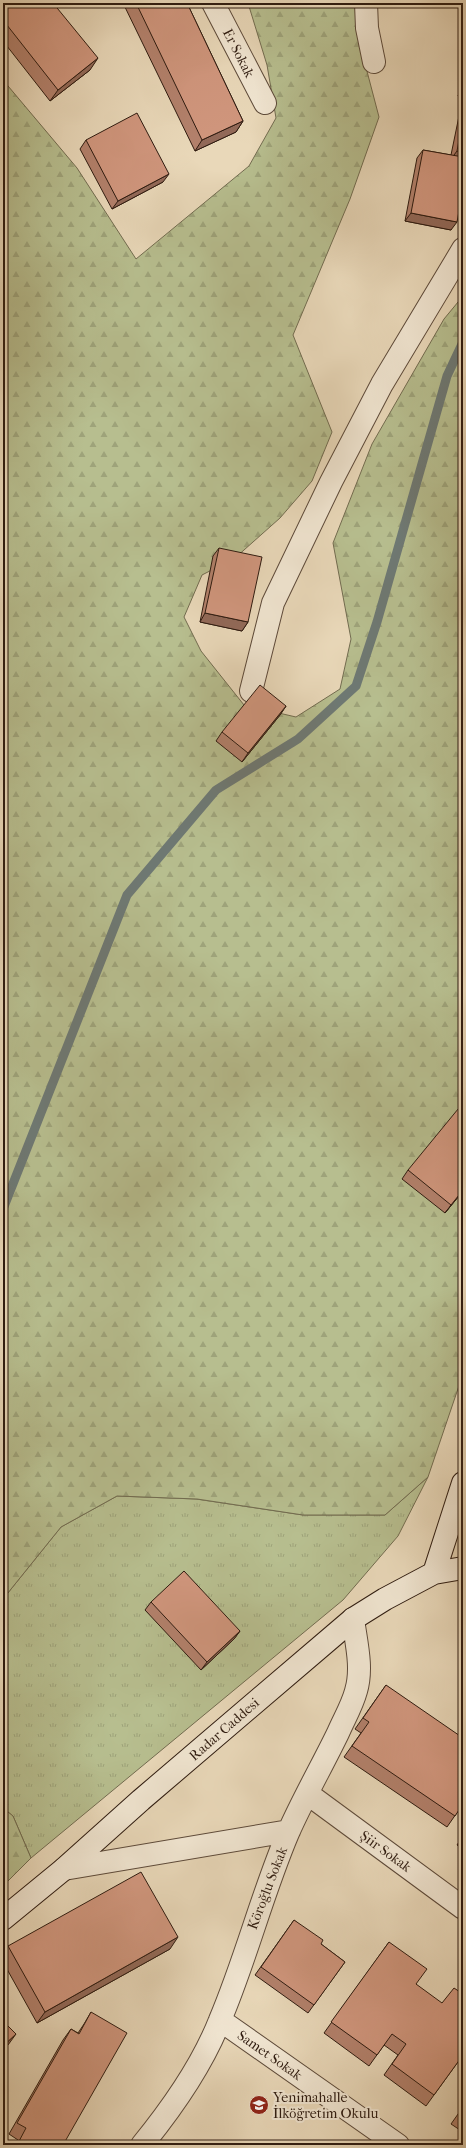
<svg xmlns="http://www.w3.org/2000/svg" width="466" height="2148" viewBox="0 0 466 2148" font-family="'IM FELL French Canon',serif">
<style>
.grass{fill:url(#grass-tufts);stroke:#726c50}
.forest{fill:url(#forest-firs);stroke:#726c50}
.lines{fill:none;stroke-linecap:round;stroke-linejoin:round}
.stream{stroke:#6e7974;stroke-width:9}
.street-casing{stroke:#5d4a3a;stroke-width:24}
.secondary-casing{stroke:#2e1b10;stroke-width:24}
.street{stroke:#f1e6d2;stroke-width:22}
.secondary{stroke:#f1e6d2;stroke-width:22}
.wall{fill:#b3816c;stroke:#2e1b10}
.shaded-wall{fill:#926958;stroke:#2e1b10}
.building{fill:#d0967d;stroke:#2e1b10}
.labels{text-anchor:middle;stroke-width:4;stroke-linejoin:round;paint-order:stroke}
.street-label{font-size:14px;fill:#2e1b10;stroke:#f1e6d2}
.poi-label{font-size:14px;fill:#2e1b10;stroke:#f1e6d2;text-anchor:start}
</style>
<defs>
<pattern id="grass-tufts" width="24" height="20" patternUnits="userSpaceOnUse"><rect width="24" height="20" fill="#b7be8f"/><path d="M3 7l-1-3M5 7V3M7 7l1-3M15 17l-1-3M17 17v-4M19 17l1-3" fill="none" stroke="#9ea37a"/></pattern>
<pattern id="forest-firs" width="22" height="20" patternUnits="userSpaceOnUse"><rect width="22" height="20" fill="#b7be8f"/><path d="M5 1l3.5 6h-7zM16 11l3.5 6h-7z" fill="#9ea37a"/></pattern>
</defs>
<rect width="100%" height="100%" fill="#e9d8b9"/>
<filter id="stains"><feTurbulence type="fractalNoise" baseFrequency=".005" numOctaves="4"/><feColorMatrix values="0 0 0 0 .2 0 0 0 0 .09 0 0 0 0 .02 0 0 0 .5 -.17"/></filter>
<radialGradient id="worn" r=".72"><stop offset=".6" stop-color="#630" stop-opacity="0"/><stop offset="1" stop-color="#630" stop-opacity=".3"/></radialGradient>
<path class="grass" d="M428,1477L398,1536L343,1600L31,1858L13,1816L3,1808V1599L61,1527L117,1496L196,1499L303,1515H385Z"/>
<path class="forest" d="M248,3H358V37L379,117L350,199L293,335L332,432L312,481L280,518L235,558L202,575L184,617L201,651L244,705L296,717L340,689L351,639L333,543L372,444L444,319L463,296V1374L428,1477L385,1515H303L197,1499L117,1496L61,1527L3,1599V80L77,168L136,259L249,166L276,118L267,65Z
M3,1808L13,1816L31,1858L3,1886Z"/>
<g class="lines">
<path class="stream" d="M3,1209L127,895L216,790L298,739L356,686L377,622L447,376L463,342"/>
<defs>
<path id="street" d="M213,3L265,103
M366,3L367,28L374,62
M251,691L273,603L331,482L382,384L463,249
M308,1794L463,1908
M64,1869L289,1831
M220,2020L398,2145
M142,2145C173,2107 202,2066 220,2020C246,1959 262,1894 288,1833C303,1799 322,1766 338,1733C344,1719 352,1706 356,1691C363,1668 356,1642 353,1619"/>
<path id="secondary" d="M434,1573L463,1483
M3,1919L64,1869L141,1800L353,1619L385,1599L434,1573L463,1568"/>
</defs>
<use href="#street" class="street-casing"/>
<use href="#secondary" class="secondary-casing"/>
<use href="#street" class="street"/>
<use href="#secondary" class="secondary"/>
</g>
<path class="wall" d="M3,3L90,70L50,101L3,41Z
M123,3H187L243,121L236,132L195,151Z
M463,85V98L458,96Z
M463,110V189L451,230L405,221L417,158L423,150L451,155L459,116Z
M86,140L163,182L112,209L80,149Z
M219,548L248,622L242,631L200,622L213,556Z
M286,706L280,715L242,762L216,741L222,732Z
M408,1170L463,1191L445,1213L402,1179Z
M151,1602L240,1631L234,1639L201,1670L145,1610Z
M386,1685L463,1804L447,1827L344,1757L361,1733L355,1729Z
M463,1836V1849L457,1845Z
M294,1920L321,1944L345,1962L308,2013L255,1975Z
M389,1942L416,1984L463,2055L426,2106L384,2075L398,2055L384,2045L369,2066L324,2033Z
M8,1946L170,1949L37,2023L3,1962V1953Z
M91,2012L63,2145H15L18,2140L9,2134L63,2040L71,2029L78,2033L84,2024Z
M463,2107V2132L451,2124Z"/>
<path class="shaded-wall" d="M98,58L90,70L50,101L58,90Z
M463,89V98L458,96Z
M243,121L236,132L195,151L202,140Z
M457,151L463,152V162L451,159Z
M169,174L163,182L112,209L118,201Z
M411,213L457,222L451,230L405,221Z
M205,613L248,622L242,631L200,622Z
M286,706L280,715L242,762L248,753Z
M463,1190V1191L445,1213L451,1205Z
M240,1631L234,1639L201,1670L207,1662Z
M178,1937L170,1949L37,2023L45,2012Z
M16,2034L8,2045L3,2050V2046Z"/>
<path class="building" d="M3,3H53L98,58L58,90L3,20Z
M136,3H187L243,121L202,140Z
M137,113L169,174L118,201L86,140Z
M463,118V152L457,151Z
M423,150L463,157V189L457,222L411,213Z
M219,548L262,557L248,622L205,613Z
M260,685L286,706L248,753L222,732Z
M463,1103V1190L451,1205L408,1170Z
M184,1571L240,1631L207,1662L151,1602Z
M386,1685L463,1738V1804L455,1816L352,1746L369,1722L363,1718Z
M141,1872L178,1937L45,2012L8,1946Z
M294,1920L323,1940L321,1944L345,1962L314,2005L261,1967Z
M389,1942L427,1969L416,1984L442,2003L454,1988L463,1994V2055L434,2095L392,2064L406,2044L392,2034L377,2055L331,2022Z
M91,2012L127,2033L63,2145H17L26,2128L17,2123L71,2029L79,2034Z
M3,2021L16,2034L3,2046Z
M463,2107V2115L459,2113Z"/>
<defs>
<symbol id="school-disc" viewBox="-11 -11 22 22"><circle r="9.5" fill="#8f2418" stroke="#f1e6d2"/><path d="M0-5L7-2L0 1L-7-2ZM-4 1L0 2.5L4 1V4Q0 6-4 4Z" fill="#fff"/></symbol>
</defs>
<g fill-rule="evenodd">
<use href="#school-disc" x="248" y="2094" width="22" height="22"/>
</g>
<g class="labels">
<g class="street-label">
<text transform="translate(239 53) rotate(63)" y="5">Er Sokak</text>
<text transform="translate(224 1729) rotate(-41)" y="5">Radar Caddesi</text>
<text transform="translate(386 1851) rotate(36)" y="5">Şiir Sokak</text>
<text transform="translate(267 1888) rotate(-69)" y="5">Köroğlu Sokak</text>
<text transform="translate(270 2055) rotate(35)" y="5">Samet Sokak</text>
</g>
<g class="poi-label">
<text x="273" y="2102">Yenimahalle<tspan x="273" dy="16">İlköğretim Okulu</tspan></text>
</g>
</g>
<rect width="466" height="2148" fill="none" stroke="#e9d8b9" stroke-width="16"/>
<rect x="4" y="4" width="458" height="2140" fill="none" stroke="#2e1b10" stroke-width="2"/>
<rect x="8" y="8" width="450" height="2132" fill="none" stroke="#2e1b10"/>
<rect width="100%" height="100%" filter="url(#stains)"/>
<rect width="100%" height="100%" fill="url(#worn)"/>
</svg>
